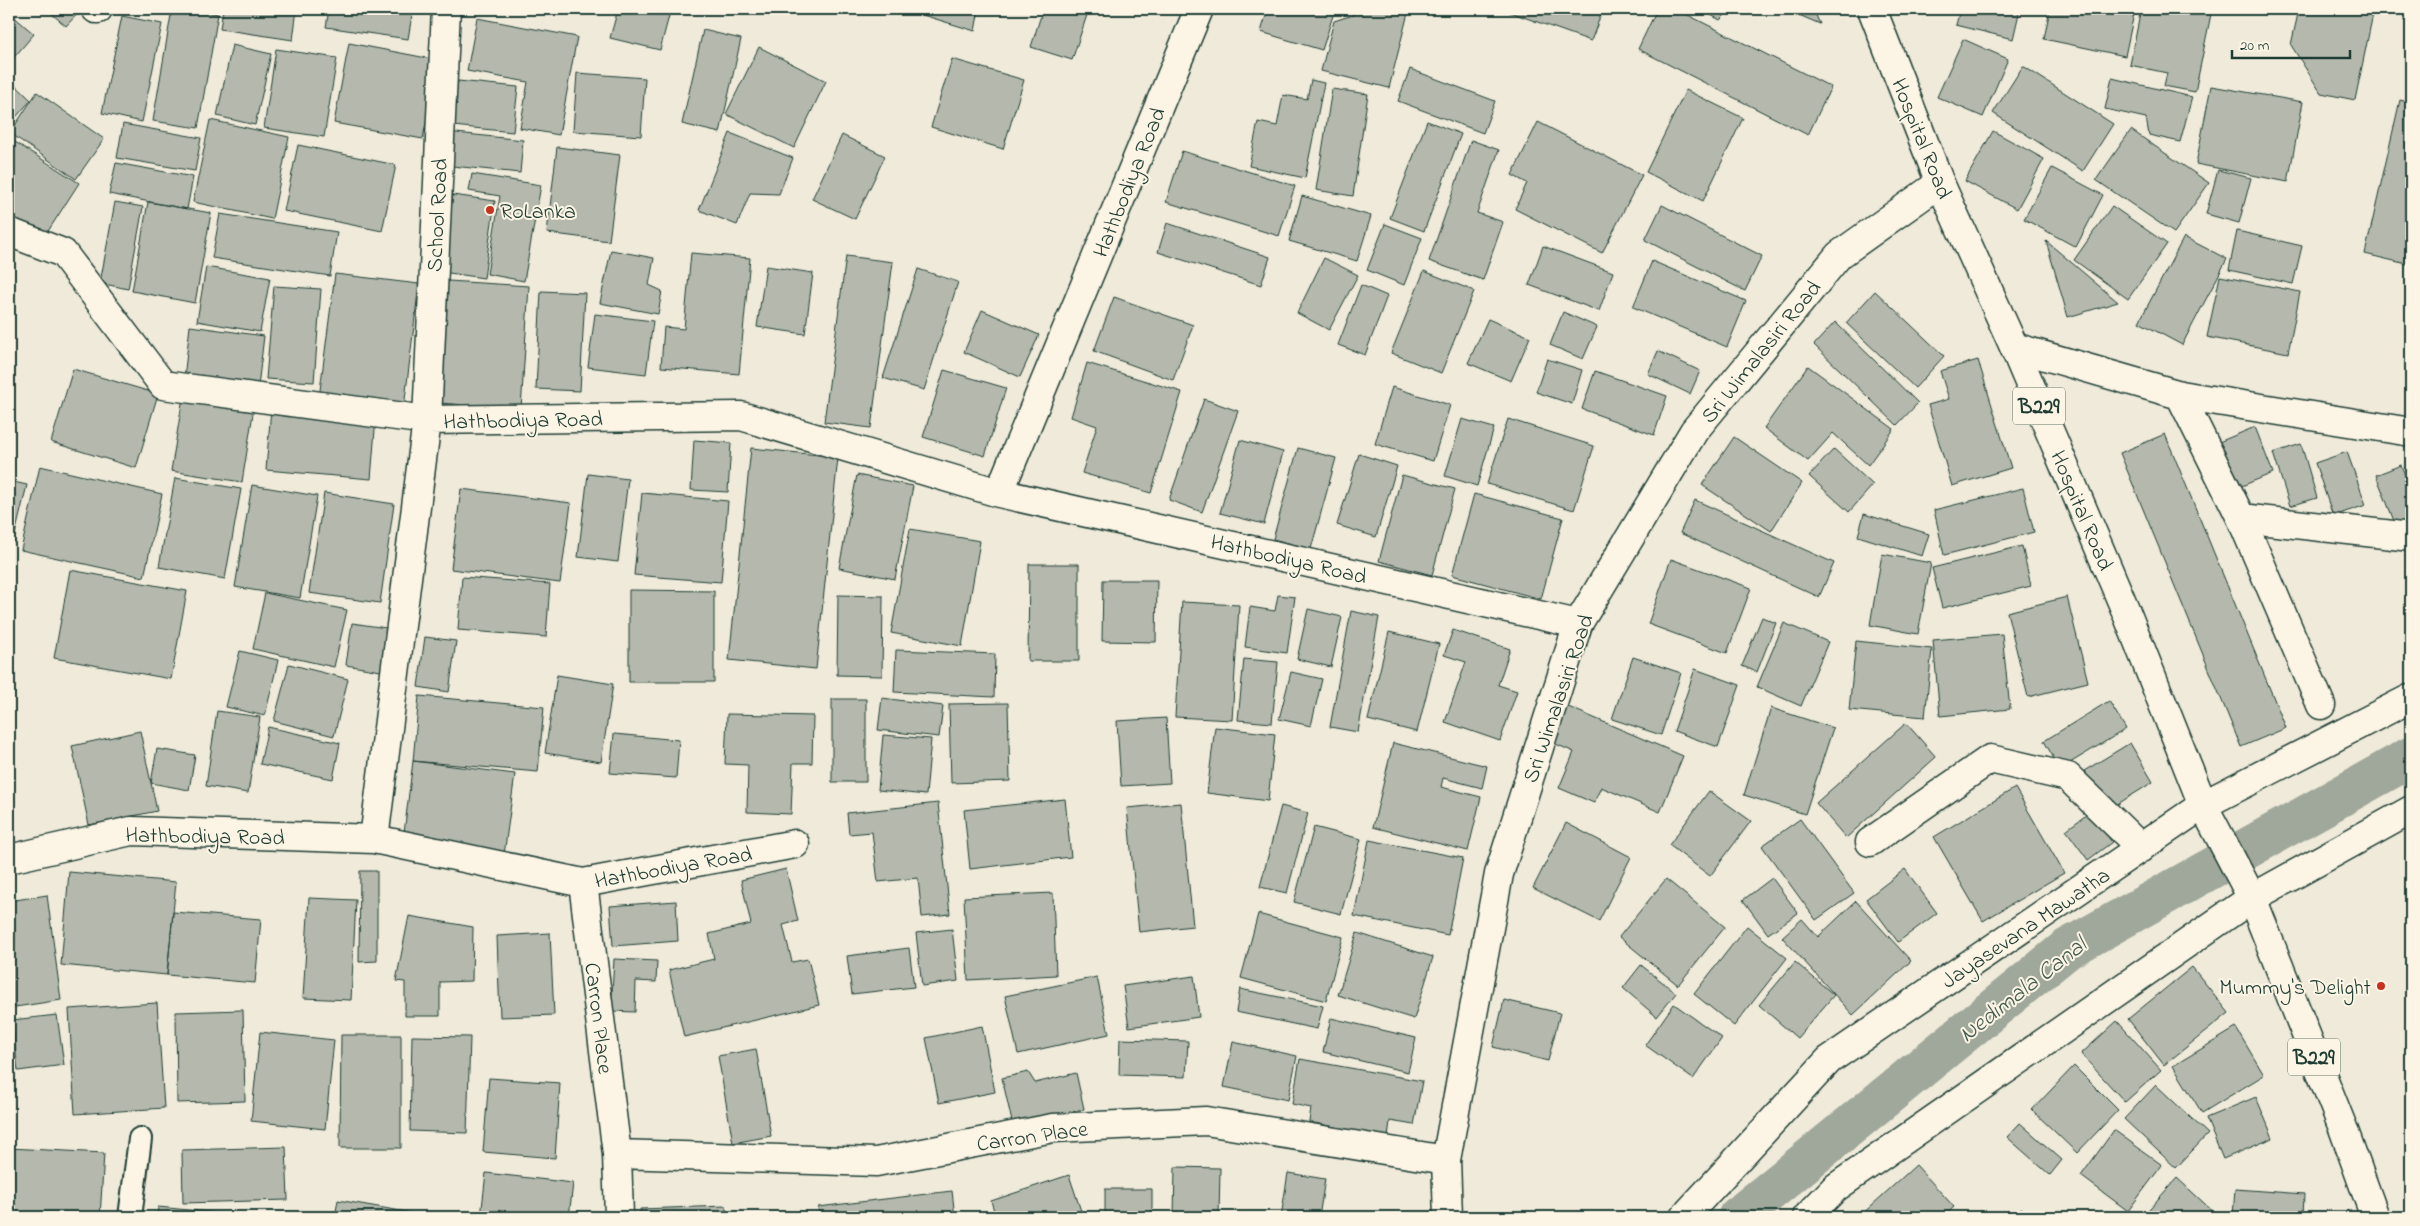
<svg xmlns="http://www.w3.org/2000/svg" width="2420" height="1226" viewBox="0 0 2420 1226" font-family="'Indie Flower',sans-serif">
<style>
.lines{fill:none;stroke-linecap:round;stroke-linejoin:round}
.canal{stroke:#9fa89a;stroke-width:41}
.building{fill:#b5b9ad;stroke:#1f3d34}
.lane-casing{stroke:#1f3d34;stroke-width:26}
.street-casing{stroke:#1f3d34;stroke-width:31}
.secondary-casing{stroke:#1f3d34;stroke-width:31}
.primary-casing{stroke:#1f3d34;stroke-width:31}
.lane{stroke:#fcf5e5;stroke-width:22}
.street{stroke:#fcf5e5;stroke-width:28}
.secondary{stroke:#fcf5e5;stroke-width:28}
.primary{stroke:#fcf5e5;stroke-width:28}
.poi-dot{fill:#c8321e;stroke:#fcf5e5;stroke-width:2}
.labels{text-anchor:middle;stroke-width:4;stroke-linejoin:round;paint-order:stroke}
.shield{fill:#fcf5e5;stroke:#617469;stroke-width:1}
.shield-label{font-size:21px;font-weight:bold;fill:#1f3d34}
.street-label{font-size:22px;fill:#1f3d34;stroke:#fcf5e5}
.poi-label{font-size:22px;fill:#1f3d34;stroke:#fcf5e5;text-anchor:start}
.water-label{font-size:24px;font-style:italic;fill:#455d53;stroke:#fcf5e5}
</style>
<rect width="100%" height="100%" fill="#efeada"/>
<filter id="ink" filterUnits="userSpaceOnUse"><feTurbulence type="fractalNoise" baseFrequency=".02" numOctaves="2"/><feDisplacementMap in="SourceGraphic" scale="10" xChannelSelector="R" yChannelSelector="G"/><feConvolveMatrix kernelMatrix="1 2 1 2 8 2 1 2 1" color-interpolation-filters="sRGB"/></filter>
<g filter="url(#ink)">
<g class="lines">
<path class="canal" d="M1738,1217L2067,949L2411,757"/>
</g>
<path class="building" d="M46,9H82L66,26Z
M172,9H190L218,14L198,128L153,121Z
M223,9H297L293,40L220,29Z
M329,9H413L408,39L326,27Z
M618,9H657L670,12L660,50L610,38Z
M903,9H979L975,31Z
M1043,9H1089L1072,60L1031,47Z
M1268,9H1335L1322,50L1261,32Z
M1355,9H1409L1389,88L1321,71L1334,21L1353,15Z
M1501,9H1603L1591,41Z
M1657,9H1676L1831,87L1808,135L1638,49Z
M1700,9H1731L1720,20Z
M1785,9H1813L1820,24Z
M1960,9H2020L2013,39L1956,25Z
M2050,9H2135L2125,56L2044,39Z
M2141,9H2212L2195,92L2164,86L2167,73L2130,65Z
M2299,9H2374L2355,100L2321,93L2291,45Z
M12,15L34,34L9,63V19Z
M122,16L162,24L142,122L102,113Z
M477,18L577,37L559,135L520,128L528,82L467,71Z
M703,30L741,39L720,133L682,124Z
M1963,39L2008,59L1983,117L1937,97Z
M349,43L437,60L423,139L334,123Z
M232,45L271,54L255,125L217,116Z
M759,47L826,81L794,148L726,114Z
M276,49L337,58L324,137L264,128Z
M952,59L1024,80L1003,149L931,127Z
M2023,66L2113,124L2083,171L1993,113Z
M1410,69L1495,101L1483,133L1398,101Z
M577,73L645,78L641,136L573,131Z
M2112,78L2192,97L2180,142L2149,135L2146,118L2105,109Z
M9,79L31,100L9,125Z
M1311,80L1324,83L1305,178L1249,166L1258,122L1277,126L1283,95L1307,99Z
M458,81L518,87L513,132L453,126Z
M2211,86L2303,102L2288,182L2196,164Z
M1332,89L1368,94L1353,196L1316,190Z
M1686,90L1743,118L1703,201L1646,172Z
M37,92L104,139L76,179L10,133Z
M2400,100L2411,103V265L2365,254Z
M210,120L289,137L272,219L193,202Z
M1427,121L1461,134L1424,231L1390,218Z
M1538,122L1642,175L1602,253L1515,209L1527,183L1512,175Z
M123,124L201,138L195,171L117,158Z
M2131,130L2209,183L2174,233L2096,180Z
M437,131L523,140L520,173L433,164Z
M1993,131L2044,159L2017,209L1965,181Z
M730,133L793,158L779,194L750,193L737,225L699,210Z
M842,135L885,156L855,219L812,199Z
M12,140L79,183L43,239L9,217V145Z
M1471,140L1499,150L1477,213L1503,222L1483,280L1429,261Z
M298,145L396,165L382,231L284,211Z
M557,147L620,155L609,241L547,233Z
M1182,151L1295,186L1279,236L1166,202Z
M116,163L193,177L187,209L109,194Z
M2052,168L2103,195L2076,247L2024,219Z
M2218,170L2251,178L2239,223L2206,214Z
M472,174L541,185L524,281L487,274L500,196L469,191Z
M453,195L495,201L484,278L442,272Z
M1302,196L1371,216L1357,261L1289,241Z
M115,202L143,207L128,289L100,283Z
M148,202L211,213L195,303L132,291Z
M1662,205L1762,256L1745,291L1645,240Z
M2112,206L2167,244L2128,299L2074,260Z
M220,214L337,232L330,276L212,258Z
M1167,223L1270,257L1261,285L1158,252Z
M1385,224L1422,238L1404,285L1367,270Z
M2237,231L2302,246L2293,284L2229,270Z
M2184,237L2227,259L2182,345L2139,322Z
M2046,241L2118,302L2068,317Z
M1543,246L1613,272L1599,311L1529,285Z
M611,250L654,258L649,285L662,291L658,314L600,303Z
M691,253L750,258L739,374L661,367L664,327L684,329Z
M846,256L893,262L871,428L824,422Z
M1324,258L1358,275L1329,330L1297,313Z
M1652,261L1746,301L1727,347L1633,307Z
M766,266L813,273L805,334L757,327Z
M206,267L270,278L260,332L197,321Z
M918,269L958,282L924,390L883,378Z
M1424,271L1474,291L1441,373L1391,353Z
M335,274L419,284L404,408L319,398Z
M2220,276L2300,292L2288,353L2207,337Z
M448,281L529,286L521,409L439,403Z
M1361,285L1387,296L1365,355L1338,345Z
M274,286L321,289L314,382L266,379Z
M541,291L585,293L580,391L536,389Z
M1875,291L1944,356L1915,388L1846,323Z
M1114,297L1193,325L1173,380L1094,351Z
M982,310L1039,335L1020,377L964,352Z
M1563,312L1597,327L1583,359L1550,345Z
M595,314L653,321L646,374L588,367Z
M1488,319L1530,337L1511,381L1468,363Z
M1835,322L1918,403L1897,425L1814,345Z
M190,326L264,336L257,395L183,387Z
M1658,351L1700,371L1690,394L1648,374Z
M1547,359L1582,370L1572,404L1536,392Z
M1978,360L2011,468L1952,486L1928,405L1949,399L1940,371Z
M1087,363L1182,392L1151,493L1082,473L1097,426L1071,417Z
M1808,366L1894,429L1868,465L1833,433L1808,461L1764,428Z
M73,369L158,394L136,468L51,442Z
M944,370L1006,388L985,456L923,437Z
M1595,371L1667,396L1654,435L1582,409Z
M1392,387L1450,405L1433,461L1375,444Z
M183,397L254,407L242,482L171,471Z
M1204,399L1238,411L1202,512L1169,500Z
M271,408L376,417L371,479L266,470Z
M1462,419L1494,428L1477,486L1445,476Z
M1508,419L1594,446L1574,510L1487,484Z
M2255,427L2273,473L2237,488L2219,442Z
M2165,434L2286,728L2241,747L2120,453Z
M1734,437L1802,483L1771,531L1702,485Z
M694,440L731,443L728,492L691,490Z
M1240,440L1283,452L1264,524L1220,513Z
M2301,444L2317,498L2290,506L2273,453Z
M751,448L838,457L816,669L729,660Z
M1298,448L1336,458L1311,549L1273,539Z
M1834,449L1873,485L1849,512L1809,476Z
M2347,452L2366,505L2333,516L2315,463Z
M1359,454L1397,466L1376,537L1337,525Z
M2401,465L2411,490V520L2396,526L2376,475Z
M40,466L162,494L144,577L21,550Z
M588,474L628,479L618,562L578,557Z
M857,475L913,486L895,579L839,568Z
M1402,475L1455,489L1432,575L1379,561Z
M175,478L241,489L225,579L159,567Z
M9,481L27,485L13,543L9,542Z
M252,485L317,496L300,598L235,587Z
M2023,488L2034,532L1944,555L1934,510Z
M461,489L571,503L560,583L451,569Z
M324,493L394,504L380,603L309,593Z
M642,493L728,501L721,582L634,575Z
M1474,494L1563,518L1541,599L1452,575Z
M1695,500L1834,563L1819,597L1680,533Z
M1864,514L1929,534L1922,556L1858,536Z
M910,529L980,541L962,646L891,633Z
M2022,546L2031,586L1942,608L1932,568Z
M1882,554L1931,563L1918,634L1870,625Z
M1671,559L1751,588L1727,653L1648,624Z
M1029,564H1079V661H1028Z
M70,570L187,591L171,679L54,658Z
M462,577L550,584L546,637L458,630Z
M1103,580H1157L1156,642L1102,641Z
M629,590L714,591V682H629Z
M265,593L347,610L334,667L253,649Z
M838,595L883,596L882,676L837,675Z
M1278,595L1295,597L1287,653L1245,647L1250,607L1275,611Z
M2067,597L2088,682L2028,697L2007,612Z
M1182,602L1239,605L1232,720L1175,717Z
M1308,609L1342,617L1331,667L1297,659Z
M1351,611L1379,617L1358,732L1330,727Z
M1762,617L1776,623L1757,672L1742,666Z
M352,623L393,629L386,672L346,665Z
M1784,623L1828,642L1801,706L1757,687Z
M1453,630L1510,649L1498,685L1517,691L1500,741L1445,722L1466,662L1444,655Z
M1389,632L1439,644L1417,732L1368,720Z
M2002,634L2010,709L1940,716L1933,640Z
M425,637L456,641L449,692L418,687Z
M1856,641L1932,649L1925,717L1849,710Z
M896,650L995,654L994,697L894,692Z
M240,651L278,660L265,716L226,707Z
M1633,657L1681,673L1661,735L1612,719Z
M1244,659L1278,662L1272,723L1238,720Z
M289,664L348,679L334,736L274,721Z
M1695,669L1740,685L1718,747L1674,731Z
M1291,672L1322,679L1311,726L1279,719Z
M557,675L613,684L601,762L545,753Z
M419,696L544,707L538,772L413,761Z
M882,698L943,706L939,737L878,730Z
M832,699H866V782H832Z
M2109,701L2126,729L2060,769L2044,741Z
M1008,703L1010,781L951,783L949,704Z
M1566,706L1683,756L1660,812L1601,787L1594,803L1559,788L1574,752L1551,742Z
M1771,708L1833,728L1805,814L1744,795Z
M217,711L260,717L248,793L206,786Z
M727,714L813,716L812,763H793L791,814L747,812L748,765L725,764Z
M1166,718L1170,783L1121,786L1117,721Z
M1906,723L1936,757L1846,838L1816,803Z
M268,727L340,743L333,779L260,764Z
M1215,727L1275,734L1268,801L1207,793Z
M140,731L157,811L89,825L72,746Z
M614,734L679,740L676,778L610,773Z
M883,735L931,739L926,795L878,790Z
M1393,743L1487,766L1482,788L1443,778L1441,787L1481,797L1468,851L1373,827Z
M2130,743L2153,782L2108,810L2084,771Z
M157,749L195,755L189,790L151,783Z
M413,761L515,774L504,855L403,841Z
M2015,788L2064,873L1983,921L1934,837Z
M1709,791L1751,821L1710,876L1669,845Z
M1065,799L1071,857L970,869L964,810Z
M938,803L950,914L922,917L918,878L878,882L872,832L849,834L847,813Z
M1181,803L1193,926L1139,932L1127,808Z
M1281,806L1308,813L1287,893L1260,887Z
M2089,813L2112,842L2088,860L2066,830Z
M1800,819L1854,893L1816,920L1762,846Z
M1566,823L1631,857L1599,921L1533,888Z
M1314,827L1361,839L1341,914L1294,902Z
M1369,840L1463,858L1448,935L1354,916Z
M786,869L798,921L783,925L792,962L808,959L819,1005L684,1037L669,970L714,959L709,934L751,924L741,880Z
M1905,869L1937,913L1898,942L1866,899Z
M360,871H377V961L359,962Z
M69,872L176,882L167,975L61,965Z
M1772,878L1798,913L1768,934L1743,900Z
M1666,879L1725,927L1678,985L1619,937Z
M1053,893L1056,975L968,980L964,897Z
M47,895L61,1000L9,1008V901Z
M309,898L356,900L351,1000L303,998Z
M676,901L678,941L613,946L610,906Z
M1856,901L1911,961L1853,1015L1782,937L1802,919L1818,937Z
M173,912L261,919L255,983L167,975Z
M1258,914L1343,937L1326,1001L1241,978Z
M409,916L473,927L472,981L440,982V1016H405V982L396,981Z
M1747,926L1787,958L1734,1026L1694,994Z
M952,929L958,981L922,986L916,933Z
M550,933L554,1015L500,1017L497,936Z
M1357,933L1433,957L1414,1019L1338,995Z
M909,948L914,987L852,994L847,956Z
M614,959L657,961L656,982L636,981L635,1012L611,1011Z
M1795,962L1834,995L1797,1038L1759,1005Z
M1641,965L1676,993L1657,1017L1623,988Z
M2192,967L2229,1013L2164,1065L2128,1019Z
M1194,976L1199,1017L1129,1027L1123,986Z
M1097,977L1109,1034L1018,1054L1005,996Z
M1240,989L1323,1006L1317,1029L1236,1012Z
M1504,1000L1560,1013L1548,1061L1493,1047Z
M157,1003L164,1108L75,1114L69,1009Z
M1674,1004L1722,1038L1693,1079L1645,1045Z
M243,1010L245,1101L177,1103L176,1012Z
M57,1015L64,1065L18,1071L12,1020Z
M1331,1018L1416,1038L1408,1072L1323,1052Z
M2117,1021L2161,1070L2125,1102L2081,1054Z
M982,1026L995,1092L939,1103L926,1038Z
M2236,1028L2264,1075L2202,1113L2173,1066Z
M260,1032L334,1040L325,1129L251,1121Z
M341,1035H401V1148H340Z
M412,1036L470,1037L467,1133L410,1131Z
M1120,1039L1188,1041L1186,1077L1119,1075Z
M1233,1042L1297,1056L1288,1100L1224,1087Z
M756,1049L771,1136L733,1143L718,1056Z
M1300,1059L1422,1081L1414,1125L1390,1121L1388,1137L1309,1122L1311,1108L1292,1104Z
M2074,1066L2118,1110L2077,1153L2032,1110Z
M1028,1072L1035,1083L1076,1073L1084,1109L1013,1126L1002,1078Z
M489,1078L560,1083L555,1158L483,1152Z
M2156,1085L2208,1134L2176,1168L2124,1119Z
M2256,1097L2273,1138L2223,1159L2206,1118Z
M2020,1123L2062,1160L2050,1175L2007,1137Z
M2114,1130L2162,1165L2128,1211L2081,1176Z
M286,1147L288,1200L183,1203L182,1150Z
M9,1148L104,1153L100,1217H9Z
M1916,1165L1954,1207L1943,1217H1859Z
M1175,1167L1220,1168L1219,1217H1174Z
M486,1173L573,1183L569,1217H481Z
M1288,1173L1325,1179L1319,1217H1281Z
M1069,1175L1083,1217H996L991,1201Z
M2177,1178L2218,1216L2217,1217H2142Z
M1105,1189H1152V1217H1105Z
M2235,1189L2304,1194L2303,1217H2233Z
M952,1191L955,1217H819L818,1207Z
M338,1200L435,1217H335Z
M726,1206L727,1217H641L640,1209Z
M158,1207L261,1217H157Z
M2021,1208L2033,1217H2014Z"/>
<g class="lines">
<defs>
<path id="lane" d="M130,1217L140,1139"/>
<path id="street" d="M96,9H98
M9,232L63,253L163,385L427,420L741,416L999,493L1578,624
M2014,347L2180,395L2411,432
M2180,395L2241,518L2321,705
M999,493L1199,9
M2241,518L2411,537
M374,839L427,420L446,9
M1870,842L1990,759L2068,777L2141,848
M9,859L131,831L374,839L583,883L795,844
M583,883L617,1154L619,1217
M617,1154L876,1162L1053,1128L1206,1121L1446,1160
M1684,1217L1829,1060L2203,805L2411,698
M1807,1217L1835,1188L2252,898L2411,810"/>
<path id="secondary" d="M1448,1217L1446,1160L1499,874L1578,624L1694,431L1839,255L1940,183"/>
<path id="primary" d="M1872,9L1940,183L2014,347L2125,609L2203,805L2252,898L2343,1128L2375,1217"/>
</defs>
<use href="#lane" class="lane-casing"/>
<use href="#street" class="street-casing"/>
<use href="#secondary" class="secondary-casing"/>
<use href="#primary" class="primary-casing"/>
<use href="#lane" class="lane"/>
<use href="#street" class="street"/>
<use href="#secondary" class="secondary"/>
<use href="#primary" class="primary"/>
</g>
</g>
<g class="poi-dot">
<circle cx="490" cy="210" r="5"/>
<circle cx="2381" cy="986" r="5"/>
</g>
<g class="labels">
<g class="shield">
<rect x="2013" y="387.5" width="52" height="37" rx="4"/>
<rect x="2288" y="1038.5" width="52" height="37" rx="4"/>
</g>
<g class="shield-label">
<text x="2039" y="413">B229</text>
<text x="2314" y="1064">B229</text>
</g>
<g class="street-label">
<text transform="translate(1923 138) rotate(68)" y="8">Hospital Road</text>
<text transform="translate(1128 182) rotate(-68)" y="8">Hathbodiya Road</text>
<text transform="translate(436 215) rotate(-87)" y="8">School Road</text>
<text transform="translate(1760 351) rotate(-51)" y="8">Sri Wimalasiri Road</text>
<text transform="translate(523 419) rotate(-1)" y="8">Hathbodiya Road</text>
<text transform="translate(2083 510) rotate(67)" y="8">Hospital Road</text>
<text transform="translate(1289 558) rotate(13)" y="8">Hathbodiya Road</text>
<text transform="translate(1557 698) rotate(-71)" y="8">Sri Wimalasiri Road</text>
<text transform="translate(205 835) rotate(1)" y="8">Hathbodiya Road</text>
<text transform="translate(673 866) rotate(-10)" y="8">Hathbodiya Road</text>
<text transform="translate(2025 927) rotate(-34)" y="8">Jayasevana Mawatha</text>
<text transform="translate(600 1018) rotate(83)" y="8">Carron Place</text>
<text transform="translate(1032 1135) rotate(-8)" y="8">Carron Place</text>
</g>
<g class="poi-label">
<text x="500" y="218">RoLanka</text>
<text x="2371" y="994" text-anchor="end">Mummy's Delight</text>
</g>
<g class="water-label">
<text transform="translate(2022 989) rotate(-38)" y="8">Nedimala Canal</text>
</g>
</g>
<rect width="2420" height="1226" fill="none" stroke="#fcf5e5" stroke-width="30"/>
<rect x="15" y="15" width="2390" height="1196" fill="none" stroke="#1f3d34" stroke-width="2" filter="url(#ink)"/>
<path d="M2232 50v8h118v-8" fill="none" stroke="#1f3d34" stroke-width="2.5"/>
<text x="2240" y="50" font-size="15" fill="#1f3d34" stroke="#fcf5e5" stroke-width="4" paint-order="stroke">20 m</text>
</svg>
